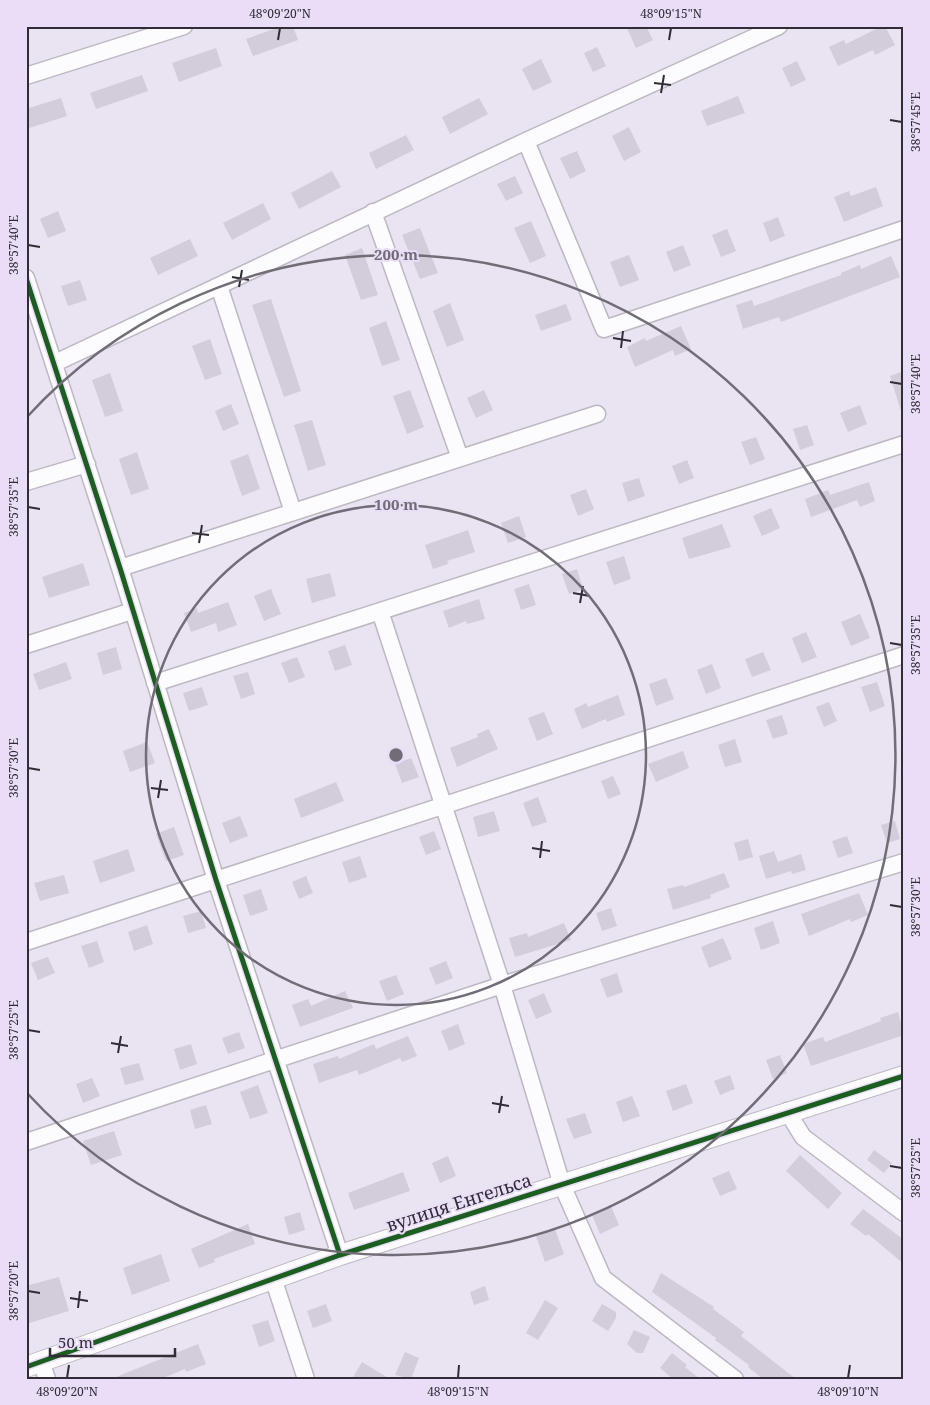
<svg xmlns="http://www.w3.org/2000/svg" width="930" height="1405" viewBox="0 0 930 1405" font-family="'Noto Serif',serif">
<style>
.building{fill:#d3ccdb}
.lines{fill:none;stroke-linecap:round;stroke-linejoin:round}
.minor-casing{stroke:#bdb8c3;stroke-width:19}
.tertiary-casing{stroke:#bdb8c3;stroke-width:22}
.minor{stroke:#fcfbfd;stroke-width:16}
.tertiary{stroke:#fcfbfd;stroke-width:20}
.cycleway-casing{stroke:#e9ddf7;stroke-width:8}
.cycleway{stroke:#1b5e20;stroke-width:5}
.ticks{fill:none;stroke:#312c36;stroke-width:2}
.ring{fill:none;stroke:#726c77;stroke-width:2.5}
.labels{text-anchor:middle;stroke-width:4;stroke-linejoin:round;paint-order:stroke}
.street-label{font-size:18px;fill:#312c36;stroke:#e9ddf7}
.centre{fill:#726c77;stroke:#e9ddf7;stroke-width:2.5}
.ring-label{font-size:15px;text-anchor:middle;font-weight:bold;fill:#726c77;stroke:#e9ddf7;stroke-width:4;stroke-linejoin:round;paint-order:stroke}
.neatline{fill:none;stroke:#312c36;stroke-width:2}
.ticks-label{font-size:12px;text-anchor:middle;fill:#312c36}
</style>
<rect width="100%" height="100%" fill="#eae3f1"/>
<path class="building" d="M282,26H293L298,40L253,56L246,39Z
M626,26H646L653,40L636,48Z
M882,26H885L895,45L875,55L873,50L838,66L829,47L844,40L846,44Z
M597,47L606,66L593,72L584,53Z
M216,48L222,66L179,82L172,63Z
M541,59L552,82L533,91L522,69Z
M797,61L806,80L791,87L782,68Z
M142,75L148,91L96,109L90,93Z
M738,96L745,113L707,126L701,111Z
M61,98L67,116L26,129V109Z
M479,98L488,114L450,134L442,117Z
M629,127L641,152L624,161L612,136Z
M406,135L414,150L376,169L369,153Z
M577,151L586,171L570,179L560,158Z
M332,171L341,187L299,209L291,193Z
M515,176L523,193L506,201L497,184Z
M876,187L883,206L844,222L834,197L849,191L851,196Z
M263,203L271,219L232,240L223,223Z
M58,211L66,231L48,238L40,219Z
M778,217L785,236L770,242L763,223Z
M531,221L546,256L530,263L514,228Z
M420,228L438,273L420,279L402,235Z
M727,229L736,251L721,257L712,235Z
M190,239L198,256L158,275L150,258Z
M683,245L691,265L674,272L666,252Z
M362,248L378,295L361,300L345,255Z
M629,255L639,280L620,287L610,262Z
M891,256L900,277L781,322L779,317L743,329L736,305L752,300L754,306L841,275V273L860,265L861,269Z
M80,280L87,300L68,306L61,286Z
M271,299L301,391L284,397L252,305Z
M450,303L464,340L447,347L433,311Z
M566,304L572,320L541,331L535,315Z
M386,321L400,360L382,366L369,328Z
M681,326L691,349L675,356L673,350L635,367L627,347L645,338L646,341Z
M210,339L222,374L205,380L192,346Z
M904,371V411H901L890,376Z
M110,373L123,411L105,417L92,380Z
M410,390L424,427L407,434L393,396Z
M484,390L493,410L476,418L467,398Z
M231,404L239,424L223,431L215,411Z
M860,405L867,424L848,432L840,413Z
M312,420L326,465L308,471L294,425Z
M807,425L814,445L800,450L793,429Z
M756,437L765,459L750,465L741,442Z
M137,452L149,489L131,495L119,459Z
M248,454L260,489L242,496L230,461Z
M687,460L694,478L679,484L672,466Z
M639,478L645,496L628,502L622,483Z
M869,482L875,501L860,507L857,500L811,517L805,499L828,490L830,495Z
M586,489L594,509L578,516L570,495Z
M771,508L780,528L762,536L753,516Z
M519,516L526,537L508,543L501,523Z
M722,524L731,547L689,559L682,538Z
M468,530L475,552L447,561L448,564L433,569L425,545Z
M624,556L631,579L614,585L606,562Z
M83,563L90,585L49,598L42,577Z
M577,569L583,589L569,594L562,574Z
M330,573L336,596L312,603L306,579Z
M529,584L536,605L521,610L514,589Z
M271,589L281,614L264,621L254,596Z
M479,599L485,619L467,624L466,621L449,628L443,611Z
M228,602L237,625L218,632L216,623L191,632L184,613L197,608L198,613Z
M860,614L870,638L851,646L841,622Z
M806,632L817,657L802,663L792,638Z
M345,645L352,665L335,671L328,651Z
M116,647L122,669L103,675L97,653Z
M763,652L771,670L752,677L745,659Z
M297,657L305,677L289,683L281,663Z
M66,662L72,679L39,690L33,674Z
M712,664L721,688L706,694L697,670Z
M248,672L255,694L241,699L233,676Z
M666,678L674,699L656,706L649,684Z
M877,682L885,706L870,712L861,687Z
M202,687L208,705L189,711L183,693Z
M618,695L625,715L607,722L606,719L582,729L574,709L586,703L588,707Z
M829,702L837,721L824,727L816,707Z
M544,712L553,734L537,741L528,718Z
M782,715L788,734L773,739L766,720Z
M489,729L498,749L457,767L450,748L478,737L477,734Z
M735,739L742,762L725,767L718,745Z
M147,742L155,763L130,772L123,751Z
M683,751L689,768L656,782L648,764Z
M411,758L419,777L402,783L395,764Z
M613,776L621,794L608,799L601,781Z
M336,782L344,801L301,818L294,799Z
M538,797L547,822L532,827L523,803Z
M494,811L500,831L478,837L473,817Z
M240,816L248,836L230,843L222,823Z
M895,821L900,839L887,843L881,825Z
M174,827L184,855L166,861L156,834Z
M434,831L441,849L426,855L419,837Z
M847,836L853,853L838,858L832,841Z
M748,839L753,857L739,861L734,843Z
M128,849L135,871L100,883L93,861Z
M774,851L778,862L801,854L806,870L792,874L791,871L766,879L759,856Z
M360,856L367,877L349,883L342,862Z
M724,873L730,887L710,895L711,898L673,910L667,889L683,885L684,887Z
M64,875L69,893L40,901L34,883Z
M306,876L313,893L299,899L292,882Z
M261,889L268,910L250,916L243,895Z
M859,893L868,915L851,922L850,919L809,936L801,914Z
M611,908L617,926L602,931L596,913Z
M201,911L206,928L188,933L183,916Z
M773,921L780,943L761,950L754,928Z
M564,923L571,940L515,957L509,938L527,933L528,937Z
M147,925L153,944L134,951L128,932Z
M723,938L732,959L709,968L701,947Z
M97,941L104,962L89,968L81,946Z
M48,957L55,973L38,980L31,963Z
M446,961L453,978L436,985L429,968Z
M617,973L623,992L607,998L600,979Z
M396,975L404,994L387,1001L379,981Z
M345,991L353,1008L300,1027L292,1005L308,999L311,1006Z
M544,993L552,1012L536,1019L528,1000Z
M898,1012L904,1035L811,1066L803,1044L823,1037L825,1042L881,1021L880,1018Z
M458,1024L465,1044L449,1051L441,1031Z
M239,1032L245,1048L228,1054L222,1038Z
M408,1036L417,1056L402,1062L400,1058L359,1075L357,1070L319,1083L313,1064L338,1056L339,1059L374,1044L376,1049Z
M191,1044L197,1064L180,1070L174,1049Z
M780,1055L787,1073L773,1079L766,1060Z
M139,1063L144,1080L125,1085L120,1068Z
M730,1075L735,1089L720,1095L714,1081Z
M92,1078L100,1096L83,1103L76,1084Z
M686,1084L693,1103L673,1111L666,1091Z
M258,1085L268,1113L250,1119L240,1092Z
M632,1096L640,1116L623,1122L616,1102Z
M206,1105L212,1124L195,1129L190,1110Z
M585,1113L592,1133L574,1139L566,1119Z
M114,1131L122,1155L91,1165L83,1141Z
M874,1150L892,1163L884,1173L867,1160Z
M800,1155L842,1193L828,1209L786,1171Z
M448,1156L456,1176L440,1183L432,1163Z
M729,1171L737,1189L720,1196L712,1178Z
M403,1172L410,1191L354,1210L348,1193Z
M611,1206L619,1225L600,1234L592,1215Z
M863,1209L904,1240V1264L868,1234L866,1236L850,1224Z
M300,1212L305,1230L289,1235L284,1217Z
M248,1224L255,1244L214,1259L215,1262L199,1268L191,1249Z
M555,1229L564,1254L545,1262L536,1236Z
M161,1254L170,1281L132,1295L123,1268Z
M661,1273L714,1307L713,1309L744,1332L741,1336L796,1379H763L748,1367L749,1365L715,1340L716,1338L652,1292Z
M59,1277L69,1311L26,1324V1286Z
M485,1286L489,1300L474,1305L470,1292Z
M545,1300L558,1308L538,1340L526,1333Z
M326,1304L332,1321L313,1328L307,1311Z
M602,1304L616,1312V1318L608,1331L592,1321Z
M268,1320L275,1341L259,1347L252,1325Z
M634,1330L650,1337L643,1353H637L627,1344Z
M198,1344L206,1364L186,1372L185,1369L161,1379H111Z
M405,1352L419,1358L411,1379L395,1375Z
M672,1353L687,1365L685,1367L700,1379H673L660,1368Z
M362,1362L390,1379H352Z"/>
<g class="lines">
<defs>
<path id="minor" d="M26,76L184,26
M526,141L604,329L904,229
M373,212L460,458
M26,278L120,568L216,880L340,1255
M219,286L293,512
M55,363L526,141L779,26
M26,482L87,464
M120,568L597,414
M380,611L502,985L562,1185L603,1278L735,1379
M26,645L132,611
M155,683L904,444
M26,942L904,655
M787,1111L803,1137L904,1213
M26,1142L502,985L904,862
M273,1278L306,1379
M41,1362L47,1379"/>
<path id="tertiary" d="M26,1367L340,1255L904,1076"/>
</defs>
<use href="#minor" class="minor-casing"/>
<use href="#tertiary" class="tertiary-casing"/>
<use href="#minor" class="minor"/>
<use href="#tertiary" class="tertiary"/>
<defs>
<path id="cycleway" d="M26,278L120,568L216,880L340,1255
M26,1367L340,1255L904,1076"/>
</defs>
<use href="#cycleway" class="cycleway-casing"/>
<use href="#cycleway" class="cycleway"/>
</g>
<path class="ticks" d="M278,40L280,28M669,40L671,28M654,83L671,85M661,93L664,75M890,120L902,122M28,245L40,247M232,277L249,280M239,287L242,270M613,338L631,341M621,348L623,331M890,382L902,384M28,507L40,509M192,533L209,535M199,543L202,525M573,593L590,596M580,603L583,586M890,643L902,645M28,768L40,770M151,788L168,790M158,798L161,780M532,848L550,851M540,858L542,841M890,905L902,907M28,1030L40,1032M111,1043L128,1046M118,1053L121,1036M492,1103L509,1106M499,1113L502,1096M890,1166L902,1168M28,1291L40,1293M70,1298L88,1301M78,1308L80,1291M67,1378L69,1365M458,1378L459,1365M848,1378L850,1365"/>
<g class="ring">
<circle cx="396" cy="755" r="250"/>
<path d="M27 417A500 500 0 1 1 27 1093"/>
</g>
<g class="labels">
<g class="street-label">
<text transform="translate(459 1203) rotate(-18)" y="6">вулиця Енгельса</text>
</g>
</g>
<circle cx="396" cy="755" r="8" class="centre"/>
<g class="ring-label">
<text x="396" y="260">200 m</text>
<text x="396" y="510">100 m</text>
</g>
<rect width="930" height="1405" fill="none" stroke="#e9ddf7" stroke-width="55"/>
<path d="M50 1348v8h125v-8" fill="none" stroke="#312c36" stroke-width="2.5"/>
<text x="58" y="1348" font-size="15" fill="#312c36" stroke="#e9ddf7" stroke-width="4" paint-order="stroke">50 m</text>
<rect x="28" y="28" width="874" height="1350" class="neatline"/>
<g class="ticks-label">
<text x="280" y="18">48°09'20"N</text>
<text x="671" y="18">48°09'15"N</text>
<text transform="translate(916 122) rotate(-90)" y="4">38°57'45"E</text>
<text transform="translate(14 245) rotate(-90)" y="4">38°57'40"E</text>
<text transform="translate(916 384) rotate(-90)" y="4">38°57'40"E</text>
<text transform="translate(14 507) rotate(-90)" y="4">38°57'35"E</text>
<text transform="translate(916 645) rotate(-90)" y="4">38°57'35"E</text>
<text transform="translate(14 768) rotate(-90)" y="4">38°57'30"E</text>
<text transform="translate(916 907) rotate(-90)" y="4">38°57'30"E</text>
<text transform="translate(14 1030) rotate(-90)" y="4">38°57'25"E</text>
<text transform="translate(916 1168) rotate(-90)" y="4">38°57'25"E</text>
<text transform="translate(14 1291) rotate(-90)" y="4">38°57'20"E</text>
<text x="67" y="1396">48°09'20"N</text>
<text x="458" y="1396">48°09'15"N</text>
<text x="848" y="1396">48°09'10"N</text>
</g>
</svg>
